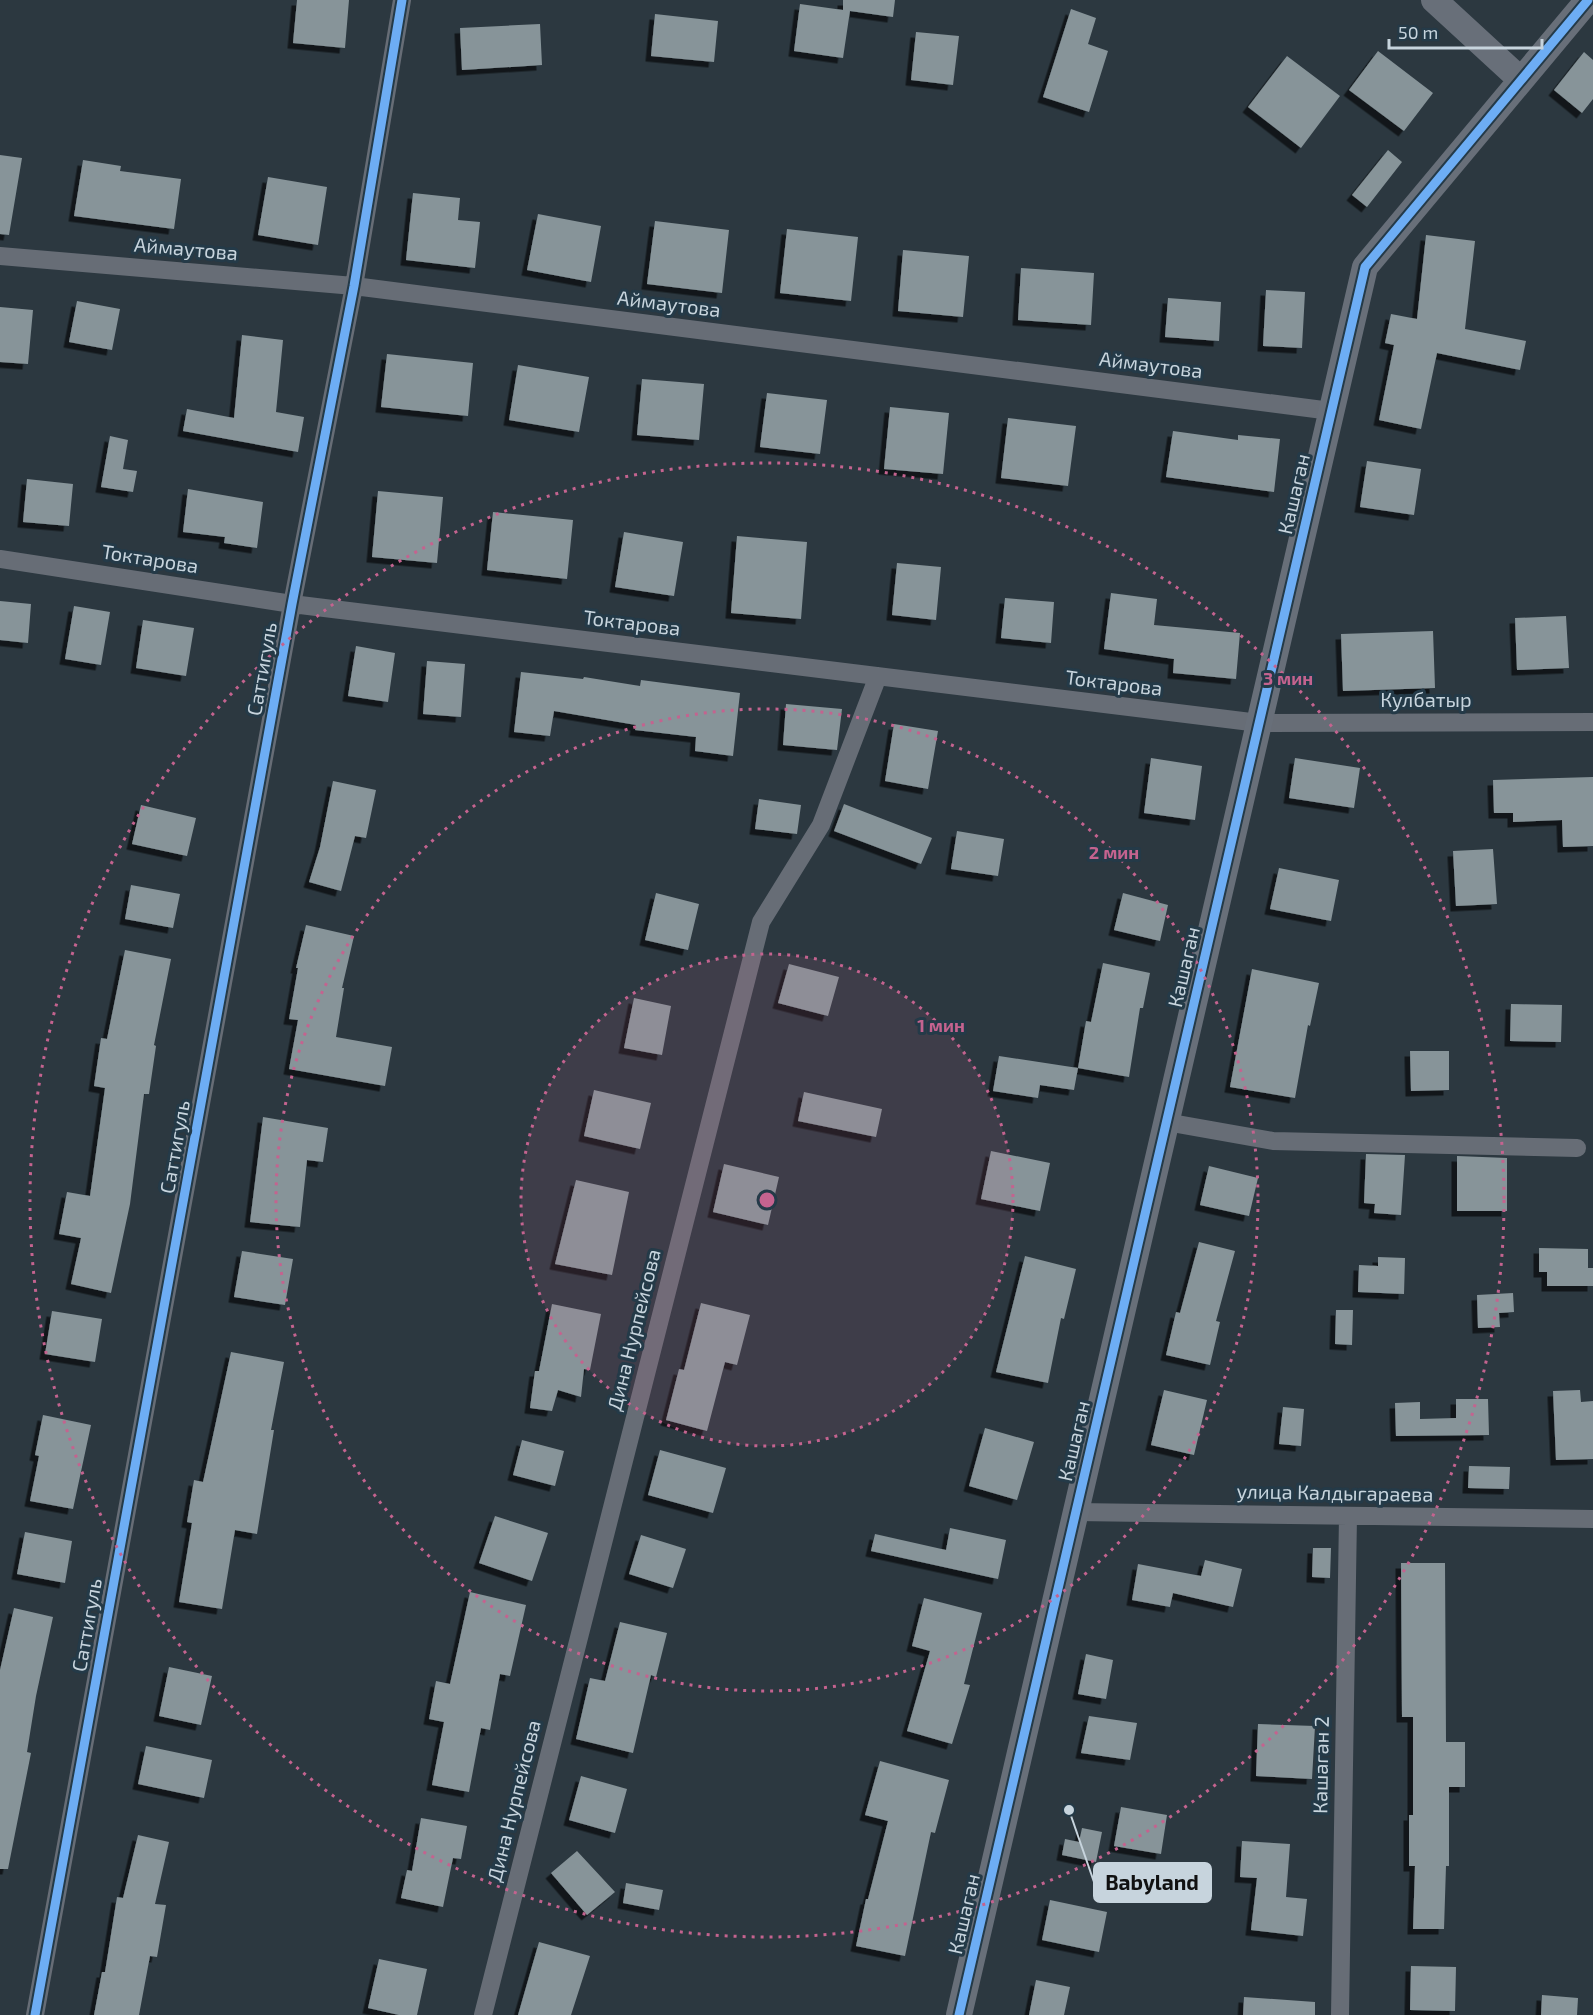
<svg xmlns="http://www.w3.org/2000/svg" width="1593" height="2015" viewBox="0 0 1593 2015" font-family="'Exo 2',sans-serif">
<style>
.building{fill:#879499;filter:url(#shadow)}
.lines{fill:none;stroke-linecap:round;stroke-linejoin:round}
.street{stroke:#676d76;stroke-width:18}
.secondary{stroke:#686f79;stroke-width:26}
.cycleway-casing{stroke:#243a48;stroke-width:13}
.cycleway{stroke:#6dadf4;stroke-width:9}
.ring{fill:none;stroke:#c4638f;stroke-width:3;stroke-dasharray:3 6}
.labels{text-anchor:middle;stroke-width:6;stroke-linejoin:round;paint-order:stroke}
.street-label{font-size:20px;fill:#c7d4dd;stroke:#243a48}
.centre{fill:#c4638f;stroke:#243a48;stroke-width:3}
.ring-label{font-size:18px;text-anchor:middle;font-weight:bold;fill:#c4638f;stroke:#243a48;stroke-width:6;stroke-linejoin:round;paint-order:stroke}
.leader{fill:none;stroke:#c7d4dd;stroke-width:2}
.callout-dot{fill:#c7d4dd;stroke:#243a48;stroke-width:2}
.callout{fill:#c7d4dd;stroke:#c7d4dd;stroke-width:2}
.callout-label{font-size:21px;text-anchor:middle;font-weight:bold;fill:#111}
</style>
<defs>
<filter id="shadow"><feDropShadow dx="-5.5" dy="5.5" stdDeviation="0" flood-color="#0009"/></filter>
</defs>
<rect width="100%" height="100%" fill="#2c3840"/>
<path class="building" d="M297,0H349L345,48L293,43Z
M843,0H895L893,17L843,10Z
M800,4L850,11L843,58L794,51Z
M1071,9L1096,18L1088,44L1108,51L1089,112L1043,97Z
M655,14L718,21L714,62L651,56Z
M540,24L542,65L462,70L460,28Z
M916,32L959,36L953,85L911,80Z
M1378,51L1433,93L1404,131L1349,90Z
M1584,52L1593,60V99L1582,113L1554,90Z
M1287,56L1340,96L1301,148L1248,107Z
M1388,150L1402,162L1367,207L1352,195Z
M0,155L22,158L9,235L0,234Z
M83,160L121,166L120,171L181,179L174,229L74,216Z
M268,177L327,187L318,245L258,235Z
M413,193L460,198L458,220L480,222L475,268L406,260Z
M538,214L601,226L591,282L527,270Z
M655,221L729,230L722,293L647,284Z
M787,229L858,237L851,301L780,293Z
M1426,235L1475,241L1465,329L1526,341L1520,370L1437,353L1421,429L1379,420L1394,345L1385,343L1391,314L1417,319Z
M903,250L969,256L963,317L898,311Z
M1021,268L1094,273L1091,325L1018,320Z
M1266,290L1305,292L1302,348L1263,346Z
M1168,298L1221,302L1219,341L1165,337Z
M77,301L120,309L112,350L69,342Z
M0,307L33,310L28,364L0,362Z
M242,335L283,340L276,412L304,417L298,452L183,431L187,409L234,418Z
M387,354L473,363L468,416L381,407Z
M518,365L589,377L579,432L509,420Z
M642,379L704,384L699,440L637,435Z
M767,393L827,400L820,454L760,447Z
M890,407L949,413L943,474L884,469Z
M1008,418L1076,426L1068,486L1001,478Z
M1173,431L1238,440V435L1280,439L1274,492L1166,477Z
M110,436L128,440L123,469L137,471L133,492L101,487Z
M1367,461L1421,469L1414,515L1360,507Z
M27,479L73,484L69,526L23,522Z
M188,489L263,502L257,548L224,543L225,537L183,532Z
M378,491L443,497L437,563L372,557Z
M493,512L573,520L567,579L487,570Z
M624,532L683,542L674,596L615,587Z
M737,536L807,542L801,619L731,613Z
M897,563L941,567L936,620L892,615Z
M1111,593L1157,599L1154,625L1240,633L1236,679L1173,673L1174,659L1104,649Z
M1005,598L1054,602L1051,643L1001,638Z
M0,601L31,604L28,643L0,640Z
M74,606L110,612L101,665L65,659Z
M1566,616L1569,668L1517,670L1515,618Z
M143,620L194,628L186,676L136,668Z
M1433,631L1435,688L1343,691L1341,634Z
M356,646L395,653L388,702L348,696Z
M427,661L465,664L461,717L423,714Z
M521,672L583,679L584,677L640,686L641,680L740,693L733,756L695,751L696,737L635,730L636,725L554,711L550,736L514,732Z
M786,704L842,709L837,750L783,745Z
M894,724L938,731L928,789L885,781Z
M1151,758L1202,766L1195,820L1144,813Z
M1295,758L1360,768L1354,808L1289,798Z
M1593,777V846L1563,847L1562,820L1513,822V813H1494L1493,780Z
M333,781L376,790L366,838L355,836L341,891L309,882L320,847Z
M759,799L801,805L797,834L755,829Z
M844,804L932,838L921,864L834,831Z
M141,805L196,818L187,856L132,844Z
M957,831L1004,839L998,876L951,869Z
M1493,849L1497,904L1456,906L1453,851Z
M1279,868L1339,880L1331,921L1270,909Z
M131,885L180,894L173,928L125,919Z
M656,893L699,904L688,950L645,940Z
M1123,893L1168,905L1160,941L1114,930Z
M306,925L354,936L342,988H344L336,1037L392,1047L385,1086L289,1069L298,1020L289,1019L298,968H296Z
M125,950L171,959L154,1045L156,1046L149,1094H144L130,1204L111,1293L71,1284L81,1238L59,1234L67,1192L90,1196L105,1088L94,1086L101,1038L107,1039Z
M1103,963L1150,973L1143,1008H1140L1129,1077L1078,1068L1086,1021L1091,1022Z
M789,964L839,977L828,1016L778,1003Z
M1252,969L1319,983L1310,1026L1308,1025L1295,1098L1230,1087Z
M634,998L671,1006L662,1055L624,1048Z
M1511,1004L1562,1005L1561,1042L1510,1041Z
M1410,1051H1449V1090L1411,1091Z
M999,1056L1078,1068L1074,1090L1040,1085L1038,1098L993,1091Z
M594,1090L651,1103L640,1149L584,1136Z
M804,1092L882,1109L876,1137L798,1121Z
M263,1117L328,1128L323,1162L307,1160L300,1227L250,1222Z
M991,1151L1050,1163L1040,1211L981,1199Z
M1366,1154L1405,1155L1401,1215L1374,1213L1375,1204L1364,1203Z
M1457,1156L1507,1158V1211H1457Z
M724,1164L779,1177L768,1225L713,1212Z
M1209,1166L1258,1178L1249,1216L1200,1205Z
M576,1180L629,1192L612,1275L555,1264Z
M1199,1242L1235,1251L1216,1321L1220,1322L1210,1365L1166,1355L1176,1312L1180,1313Z
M1539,1248L1588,1249V1268H1593V1286H1547V1272H1539Z
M242,1251L293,1259L285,1305L234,1297Z
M1025,1256L1076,1269L1064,1319L1061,1318L1048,1383L996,1372Z
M1378,1257L1405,1258L1404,1294L1358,1292L1359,1265L1378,1266Z
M1513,1293L1514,1312L1499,1313L1500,1327L1478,1328L1477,1295Z
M701,1303L750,1315L737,1365L725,1362L707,1431L666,1420L679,1369L684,1370Z
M552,1304L601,1314L590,1370L584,1369L581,1397L558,1390L552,1411L530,1408L535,1371H539Z
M1336,1310H1353L1352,1345L1335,1344Z
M52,1311L102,1319L95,1362L45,1354Z
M231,1352L284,1362L271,1430H274L257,1534L235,1530L222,1609L179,1602L192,1523L187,1522L194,1480L203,1482Z
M1164,1390L1207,1400L1194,1455L1151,1445Z
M1580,1390L1581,1402L1593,1401V1459L1556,1460L1553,1391Z
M1456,1399H1488L1489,1435L1396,1436L1395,1403L1420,1402V1419L1456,1418Z
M1283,1407L1304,1409L1301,1446L1279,1444Z
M43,1415L91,1425L73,1509L30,1501L39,1456L35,1455Z
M985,1428L1034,1442L1017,1500L969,1486Z
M522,1440L564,1451L555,1486L513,1475Z
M660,1450L726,1468L713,1513L648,1495Z
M1469,1466L1510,1467L1509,1489L1468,1488Z
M495,1516L548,1533L532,1581L479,1563Z
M950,1528L1006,1540L998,1579L871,1551L875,1534L946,1550Z
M25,1532L72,1541L65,1583L17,1574Z
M641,1535L686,1549L673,1588L629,1574Z
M1313,1548H1331L1330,1578L1312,1577Z
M1205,1560L1242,1569L1233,1607L1173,1593L1170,1607L1132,1600L1138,1564L1201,1576Z
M1401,1563H1445L1446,1742H1465V1787H1449V1866H1446L1444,1929H1413L1415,1866H1409V1815H1413V1717H1402Z
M470,1592L526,1605L510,1676L500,1674L490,1730L481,1728L469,1792L432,1785L444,1722L429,1719L436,1681L450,1684Z
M924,1598L982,1613L964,1684L970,1685L952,1744L907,1731L930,1651L912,1646Z
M14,1608L53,1617L36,1696L27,1752L31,1753L8,1869H0V1670Z
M620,1622L667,1633L656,1677L651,1675L633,1753L576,1739L590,1678L605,1681Z
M1086,1654L1113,1660L1106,1699L1078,1694Z
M169,1667L212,1676L201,1725L159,1716Z
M1089,1716L1137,1723L1130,1760L1081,1753Z
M1258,1724L1315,1726L1312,1779L1256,1776Z
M146,1746L212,1760L204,1798L138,1784Z
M880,1761L949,1780L935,1833L931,1832L905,1956L856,1946L866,1899H868L888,1821L865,1815Z
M581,1776L627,1789L615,1833L569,1820Z
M1121,1807L1167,1815L1161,1854L1114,1846Z
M421,1818L467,1826L461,1859L453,1858L443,1907L401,1898L407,1870L412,1871Z
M1082,1828L1102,1832L1096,1862L1062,1855L1065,1839L1079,1842Z
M138,1835L169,1842L155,1904L166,1905L157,1957L150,1956L139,2015H94L102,1972H105L117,1897L123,1898Z
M1242,1841L1290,1844L1286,1897L1307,1899L1303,1936L1251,1930L1257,1878L1240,1877Z
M577,1851L615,1892L587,1915L551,1873Z
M626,1883L663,1890L659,1910L623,1903Z
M1050,1900L1107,1912L1099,1952L1042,1940Z
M539,1942L590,1956L571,2015H518Z
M379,1959L427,1969L417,2015H399L368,2008Z
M1411,1966L1456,1967L1455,2011L1410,2010Z
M1036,1980L1070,1987L1064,2015H1029Z
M1542,1995L1578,1998L1577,2015H1541Z
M1244,1997L1315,2002V2015H1243Z"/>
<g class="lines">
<path class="street" d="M0,256L354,286L1331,411
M0,559L292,604L1259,723L1593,722
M1166,1122L1273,1141L1577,1148
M1076,1512L1593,1519
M35,2015L292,604L354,286L402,0
M483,2015L761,922L821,825L878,676
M1340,2015L1348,1516"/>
<path class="secondary" d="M1434,0L1521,80
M959,2015L1365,267L1588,0"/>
<defs>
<path id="cycleway" d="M35,2015L292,604L354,286L402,0
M959,2015L1365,267L1588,0"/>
</defs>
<use href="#cycleway" class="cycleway-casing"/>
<use href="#cycleway" class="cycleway"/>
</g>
<circle cx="767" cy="1200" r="246" fill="#c4638f" fill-opacity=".12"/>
<g class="ring">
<circle cx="767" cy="1200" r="246"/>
<circle cx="767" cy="1200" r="491"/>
<circle cx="767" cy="1200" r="737"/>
</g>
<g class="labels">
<g class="street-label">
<text transform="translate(186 249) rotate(5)" y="7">Аймаутова</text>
<text transform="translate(669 304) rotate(7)" y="7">Аймаутова</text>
<text transform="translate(1151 365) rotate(7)" y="7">Аймаутова</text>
<text transform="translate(1294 494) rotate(-77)" y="7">Кашаган</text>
<text transform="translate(150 559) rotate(9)" y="7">Токтарова</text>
<text transform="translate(632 623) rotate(7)" y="7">Токтарова</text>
<text transform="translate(262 669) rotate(-80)" y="7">Саттигуль</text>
<text transform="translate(1114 683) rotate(7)" y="7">Токтарова</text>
<text x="1426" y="707">Кулбатыр</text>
<text transform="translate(1184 967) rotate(-77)" y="7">Кашаган</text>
<text transform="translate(175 1147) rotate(-80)" y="7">Саттигуль</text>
<text transform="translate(634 1330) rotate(-76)" y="7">Дина Нурпейсова</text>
<text transform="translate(1074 1441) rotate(-77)" y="7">Кашаган</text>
<text transform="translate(1335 1493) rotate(1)" y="7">улица Калдыгараева</text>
<text transform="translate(87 1625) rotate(-80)" y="7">Саттигуль</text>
<text transform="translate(1321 1765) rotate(-89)" y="7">Кашаган 2</text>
<text transform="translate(514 1801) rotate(-76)" y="7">Дина Нурпейсова</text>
<text transform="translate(964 1914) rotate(-77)" y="7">Кашаган</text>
</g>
</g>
<circle cx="767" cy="1200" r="9" class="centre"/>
<g class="ring-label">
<text x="1288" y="685">3 мин</text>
<text x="1114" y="859">2 мин</text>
<text x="941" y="1032">1 мин</text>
</g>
<path class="leader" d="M1069 1810L1094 1882"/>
<circle class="callout-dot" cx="1069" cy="1810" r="6"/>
<rect class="callout" x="1094" y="1863" width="117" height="39" rx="6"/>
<g class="callout-label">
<text x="1152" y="1890">Babyland</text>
</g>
<path d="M1389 39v9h153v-9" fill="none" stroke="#c7d4dd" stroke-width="3"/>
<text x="1398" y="39" font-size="18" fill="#c7d4dd" stroke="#243a48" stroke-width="4.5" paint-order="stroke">50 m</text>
</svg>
